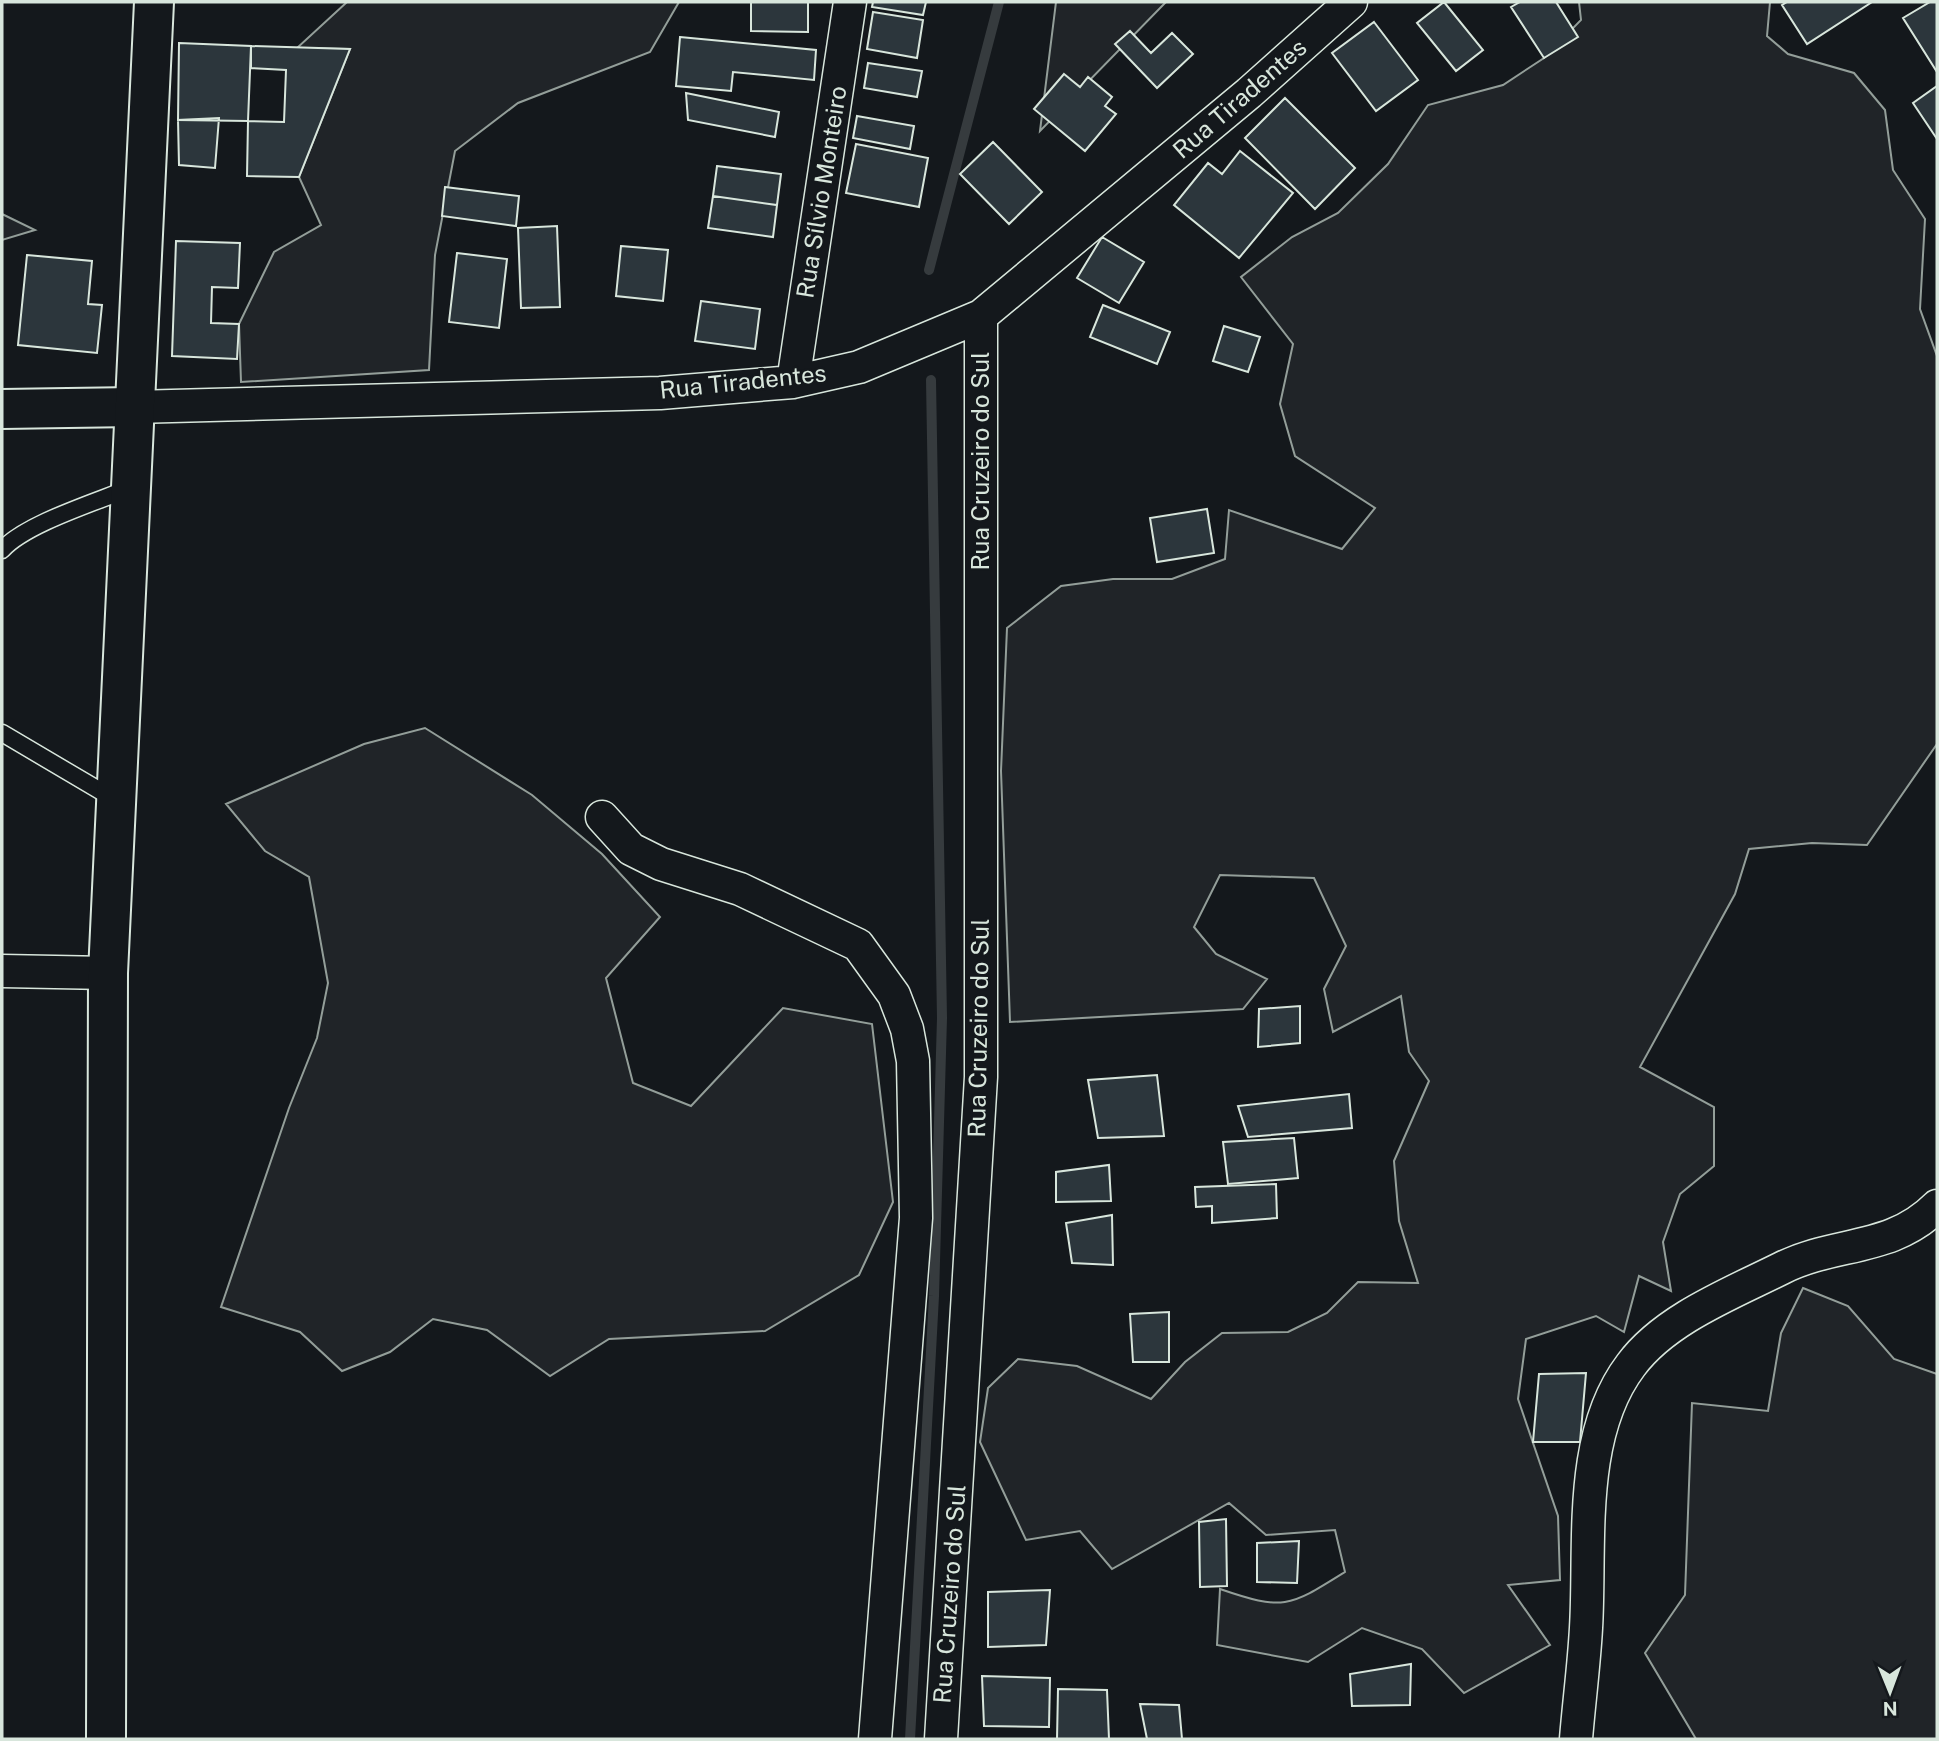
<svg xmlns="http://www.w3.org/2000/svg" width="1939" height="1741" viewBox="0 0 1939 1741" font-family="'Public Sans',sans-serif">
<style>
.green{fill:#202428;stroke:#939e99;stroke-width:2}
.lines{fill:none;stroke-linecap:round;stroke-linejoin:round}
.stream{stroke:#363b3e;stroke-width:10}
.building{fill:#2c363c;stroke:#d8e6dc;stroke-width:2}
.lane-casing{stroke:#d8e6dc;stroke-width:19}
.street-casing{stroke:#d8e6dc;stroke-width:35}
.secondary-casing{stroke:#d8e6dc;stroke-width:42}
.primary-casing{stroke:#d8e6dc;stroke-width:42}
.lane{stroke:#14181c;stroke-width:16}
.street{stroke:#14181c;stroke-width:32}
.secondary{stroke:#14181c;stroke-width:38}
.primary{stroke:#14181c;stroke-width:38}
.labels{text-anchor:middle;stroke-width:5;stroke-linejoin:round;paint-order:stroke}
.street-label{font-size:24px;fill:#d8e6dc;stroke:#14181c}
</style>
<rect width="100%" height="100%" fill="#14181c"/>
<path class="green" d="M347,2H679L650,52L518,103L455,151L435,255L429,370L241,382L239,324L274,252L321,225L299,177L350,49L297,48Z
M1056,2H1166L1040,131Z
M1579,2H1770L1767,36L1788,54L1854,73L1885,110L1893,170L1925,219L1920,309L1937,356V744L1867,845L1812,843L1749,849L1735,894L1640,1067L1714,1107V1166L1680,1194L1663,1242L1671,1291L1639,1276L1624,1332L1596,1316L1526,1339L1518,1399L1558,1516L1560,1580L1508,1585L1550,1645L1464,1693L1422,1649L1362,1628L1308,1662L1217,1645L1220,1589C1284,1611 1289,1607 1345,1572L1335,1530L1266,1535L1229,1503L1112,1569L1080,1531L1026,1540L980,1442L988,1388L1018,1359L1077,1366L1151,1399L1185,1362L1222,1333L1288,1332L1327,1313L1358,1282L1418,1283L1399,1221L1394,1161L1429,1081L1409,1052L1401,996L1333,1032L1324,989L1346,946L1314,878L1220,875L1194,927L1216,954L1267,979L1243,1009L1010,1022L1001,771L1007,628L1061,586L1113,579H1172L1225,559L1229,510L1342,549L1375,508L1295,456L1280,404L1293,344L1241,277L1292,237L1338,213L1388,164L1428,105L1503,85L1544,58L1581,20Z
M2,214L35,230L2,240Z
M425,728L532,795L602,854L660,917L606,978L633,1083L691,1106L783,1008L872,1024L893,1202L859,1275L765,1331L609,1339L550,1376L487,1330L433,1319L390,1352L342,1371L300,1332L221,1307L289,1108L317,1038L328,983L309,877L265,851L226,804L364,744Z
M1803,1288L1848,1306L1894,1359L1937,1374V1739H1696L1645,1653L1685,1595L1692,1403L1768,1411L1781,1333Z"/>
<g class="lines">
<path class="stream" d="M929,270L999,2
M910,1739L934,1296L942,1018L931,380"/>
</g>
<path class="building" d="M751,2H808V32L751,31Z
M873,2H926L923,15L872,7Z
M1444,2L1483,50L1456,71L1417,23Z
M1520,2H1556L1578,37L1544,58L1511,7Z
M1787,2H1872L1807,44L1782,5Z
M1930,2H1937V72L1903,18Z
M873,12L923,20L917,58L867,49Z
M1374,22L1418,80L1376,111L1332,53Z
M1130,31L1151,53L1172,33L1193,54L1157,88L1115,44Z
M680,37L816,50L814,80L733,72L731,91L676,86Z
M179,43L251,46L248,121L178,120Z
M251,46L350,49L299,177L247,176L248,121L284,122L286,70L251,68Z
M868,63L922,71L917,97L864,88Z
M1064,74L1080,87L1088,77L1112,97L1105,106L1116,114L1085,151L1034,109Z
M1937,86V139L1913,103Z
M686,93L779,112L775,137L688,120Z
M1285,98L1355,168L1315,209L1245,138Z
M857,116L914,126L910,149L853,138Z
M219,118L215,168L179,165L178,120Z
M993,142L1042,192L1009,224L960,174Z
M856,144L928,158L919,207L846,193Z
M1240,151L1293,193L1239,258L1174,205L1208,163L1222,174Z
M717,166L781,174L777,205L713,196Z
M445,187L519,196L516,226L442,216Z
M713,196L777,205L773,237L708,228Z
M557,226L560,307L521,308L518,228Z
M1102,237L1144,262L1119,303L1077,278Z
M176,241L240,243L238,288L212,287L211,323L239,324L237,359L172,356Z
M621,246L668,250L663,301L616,296Z
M457,253L507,259L499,328L449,322Z
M27,255L92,261L88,304L102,305L97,353L18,345Z
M701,301L760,309L755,349L695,341Z
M1103,305L1170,332L1157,364L1090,337Z
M1224,326L1260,337L1248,372L1213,361Z
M1207,509L1214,553L1157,562L1150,518Z
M1300,1006V1043L1258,1047L1259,1009Z
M1157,1075L1164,1136L1098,1138L1088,1080Z
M1349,1094L1352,1128L1248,1137L1238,1106Z
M1294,1138L1298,1178L1228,1184L1223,1142Z
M1109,1165L1111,1201L1056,1202V1172Z
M1276,1184L1277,1218L1212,1223V1206L1196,1207L1195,1187Z
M1112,1215L1113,1265L1072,1263L1066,1223Z
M1169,1312V1362H1133L1130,1314Z
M1586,1373L1580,1442H1533L1539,1374Z
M1226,1519L1227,1586L1200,1587L1199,1522Z
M1299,1541L1297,1583L1257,1582V1543Z
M1050,1590L1046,1645L988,1647V1592Z
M1411,1664L1410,1705L1352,1706L1350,1674Z
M982,1676L1050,1678L1049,1727L984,1726Z
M1058,1689L1107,1690L1109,1739H1057Z
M1140,1704L1179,1705L1182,1739H1147Z"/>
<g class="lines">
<defs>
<path id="lane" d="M2,550C25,524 96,502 130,488
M2,733L114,799"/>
<path id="street" d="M793,382L850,2
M134,407L660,393L793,382L859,367L981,316L1249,93L1351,2
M602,817L631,849L661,864L740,889L858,945L894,995L907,1029L913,1061L916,1218L875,1739
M2,971L108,973
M941,1739L981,1077V316
M1576,1739C1579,1702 1584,1665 1586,1628C1591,1545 1577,1436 1631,1365C1665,1319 1732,1293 1782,1268C1836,1241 1891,1252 1937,1206"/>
<path id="secondary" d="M2,409L134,407"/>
<path id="primary" d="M106,1739L108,973L154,2"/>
</defs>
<use href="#lane" class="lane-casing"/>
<use href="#street" class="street-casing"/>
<use href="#secondary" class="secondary-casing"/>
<use href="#primary" class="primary-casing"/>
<use href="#lane" class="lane"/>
<use href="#street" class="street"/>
<use href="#secondary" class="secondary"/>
<use href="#primary" class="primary"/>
</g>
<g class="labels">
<g class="street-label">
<text transform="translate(1240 99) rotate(-41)" y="8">Rua Tiradentes</text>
<text transform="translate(822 192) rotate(-81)" y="8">Rua Sílvio Monteiro</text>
<text transform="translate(743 382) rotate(-6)" y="8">Rua Tiradentes</text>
<text transform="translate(981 461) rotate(-90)" y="8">Rua Cruzeiro do Sul</text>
<text transform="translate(979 1028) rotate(-89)" y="8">Rua Cruzeiro do Sul</text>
<text transform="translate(950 1594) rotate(-86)" y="8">Rua Cruzeiro do Sul</text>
</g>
</g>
<rect width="1939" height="1741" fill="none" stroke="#d8e6dc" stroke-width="7"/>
<g transform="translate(1890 1692) rotate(179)" stroke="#14181c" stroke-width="5" paint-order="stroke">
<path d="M0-5L12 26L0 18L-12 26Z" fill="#d8e6dc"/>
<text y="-10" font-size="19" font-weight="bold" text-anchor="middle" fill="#d8e6dc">N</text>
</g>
</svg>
